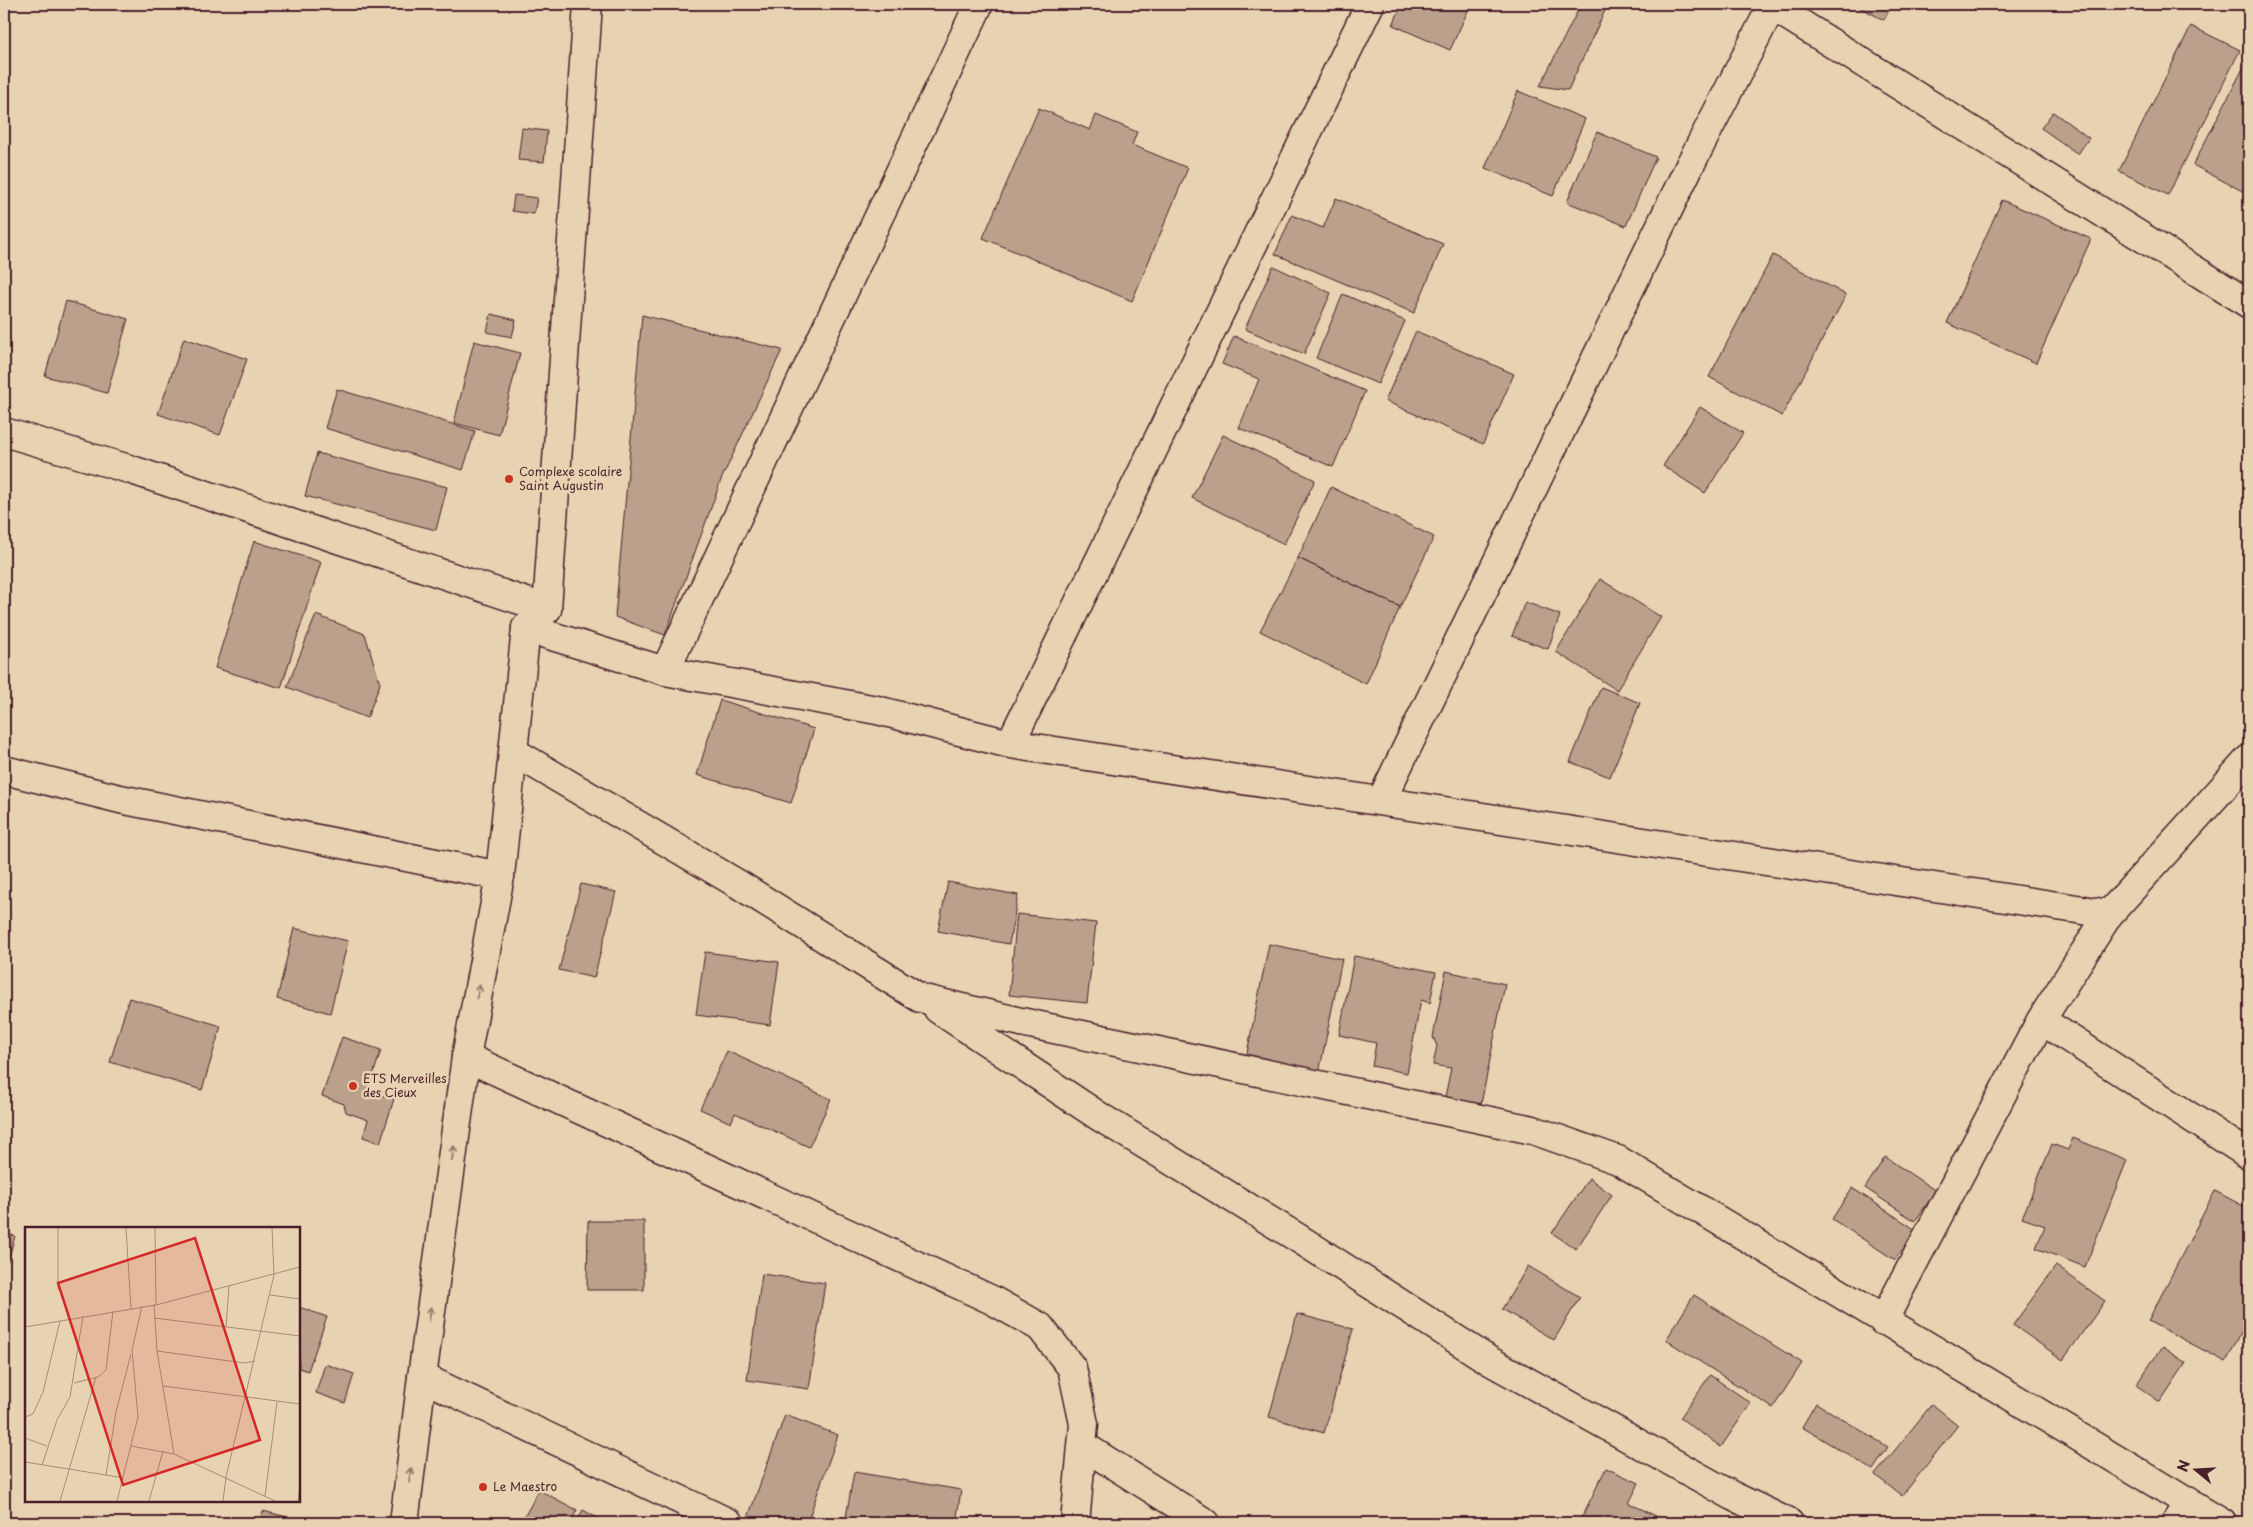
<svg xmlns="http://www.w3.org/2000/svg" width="2253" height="1527" viewBox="0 0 2253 1527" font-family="'Playpen Sans',sans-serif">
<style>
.building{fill:#bba18c;stroke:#4a1f2b}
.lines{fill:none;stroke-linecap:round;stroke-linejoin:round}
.minor-casing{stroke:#4a1f2b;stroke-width:31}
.secondary-casing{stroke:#4a1f2b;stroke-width:31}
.minor{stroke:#e7d3b1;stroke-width:28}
.secondary{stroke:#e7d3b1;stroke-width:28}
.oneway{stroke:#98796e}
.poi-dot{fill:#c8321e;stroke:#e7d3b1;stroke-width:2}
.labels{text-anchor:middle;stroke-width:5;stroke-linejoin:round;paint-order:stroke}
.poi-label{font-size:12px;fill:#4a1f2b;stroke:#e7d3b1;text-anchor:start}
.inset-road{fill:none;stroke:#a88b7b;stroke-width:1}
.view{fill:#d62828;fill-opacity:0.15;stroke:#d62828;stroke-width:2.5}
.inset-edge{fill:none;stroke:#4a1f2b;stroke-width:2.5}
</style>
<rect width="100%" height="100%" fill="#e7d3b1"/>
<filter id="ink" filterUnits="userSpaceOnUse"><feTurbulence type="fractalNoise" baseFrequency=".02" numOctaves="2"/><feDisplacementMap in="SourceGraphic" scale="10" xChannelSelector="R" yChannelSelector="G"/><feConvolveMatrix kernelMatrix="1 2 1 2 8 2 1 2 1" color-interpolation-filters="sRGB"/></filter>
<g filter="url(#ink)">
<path class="building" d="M1402,4H1471L1450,50L1393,25Z
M1581,4H1608L1568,90L1540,86Z
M1853,4H1892L1884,20Z
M2191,26L2240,50L2168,195L2119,171Z
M2248,59L2249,187L2246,193L2193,165Z
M1518,91L1585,119L1553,196L1485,168Z
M1039,108L1090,130L1096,115L1137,132L1132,145L1188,168L1132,301L983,238Z
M2053,112L2089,138L2078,154L2041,128Z
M522,128L547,131L544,162L518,160Z
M1597,132L1656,157L1626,226L1567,202Z
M514,195L537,198L534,214L512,211Z
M1336,198L1443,244L1414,313L1275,254L1292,215L1323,228Z
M2002,200L2091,239L2036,363L1947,323Z
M1773,255L1846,295L1782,416L1709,377Z
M1273,266L1331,293L1304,354L1245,329Z
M1343,294L1405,321L1378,384L1316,358Z
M66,301L128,319L107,393L45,376Z
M491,314L516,320L512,337L487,332Z
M642,315L782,350L721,480L665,635L615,617Z
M1416,331L1514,374L1483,444L1385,401Z
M1234,336L1365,391L1333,467L1239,428L1259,379L1222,364Z
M184,338L247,359L220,435L158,414Z
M474,341L520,353L499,435L454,423Z
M337,389L475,431L463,470L325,428Z
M1700,407L1743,433L1705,493L1663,466Z
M1223,435L1315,480L1284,544L1192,498Z
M317,453L447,487L436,530L305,496Z
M1331,487L1434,537L1400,607L1298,558Z
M254,541L321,562L281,688L215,668Z
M1298,558L1400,607L1366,684L1260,631Z
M1600,579L1661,617L1617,690L1556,652Z
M1525,602L1560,615L1548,649L1512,636Z
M316,615L365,634L380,684L367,718L287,687Z
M1601,687L1640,703L1610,777L1570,762Z
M720,700L814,729L791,803L697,775Z
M948,882L1018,895L1009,944L938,931Z
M581,884L616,892L594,978L559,970Z
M1017,914L1096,923L1087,1003L1009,995Z
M294,928L348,941L330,1013L277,999Z
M1269,944L1342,959L1318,1078L1245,1063Z
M705,952L779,962L770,1025L696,1015Z
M1354,956L1436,972L1430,1003L1421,1000L1407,1073L1372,1066L1376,1043L1339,1035Z
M1446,971L1505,984L1480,1109L1444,1102L1451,1068L1433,1065L1437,1046L1433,1037Z
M129,998L221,1026L202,1090L110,1062Z
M342,1037L381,1050L368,1091L394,1099L380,1143L363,1137L368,1120L346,1112L344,1104L322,1096Z
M727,1051L831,1099L809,1147L735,1113L731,1123L700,1109Z
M2073,1138L2127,1160L2085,1267L2036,1248L2045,1226L2022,1218L2052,1144L2068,1150Z
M1885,1157L1936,1191L1915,1221L1865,1188Z
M1589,1178L1612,1195L1576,1249L1552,1233Z
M1852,1188L1916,1230L1895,1260L1832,1219Z
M2215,1191L2249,1209V1317L2226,1362L2148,1321Z
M588,1221H644V1290H587Z
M4,1233L15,1236L7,1264L4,1263Z
M1528,1266L1580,1297L1554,1340L1502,1309Z
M2056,1266L2105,1301L2063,1360L2013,1325Z
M762,1274L825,1283L809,1389L747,1380Z
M1694,1295L1802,1363L1773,1408L1666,1340Z
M299,1307L327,1317L308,1371L299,1368Z
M1297,1314L1353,1329L1324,1433L1269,1417Z
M2162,1347L2186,1363L2160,1402L2136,1385Z
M325,1364L354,1374L345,1403L316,1393Z
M1710,1375L1751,1403L1721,1447L1680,1418Z
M1816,1403L1888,1447L1873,1470L1802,1427Z
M1932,1404L1958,1425L1902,1496L1875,1475Z
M785,1415L838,1435L807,1523H746Z
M1606,1468L1639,1483L1629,1503L1670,1523H1579Z
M854,1472L961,1490L956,1523H845Z
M539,1490L577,1510L570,1523H521Z
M583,1510L606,1523H576Z
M263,1511L312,1523H260Z"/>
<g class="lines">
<defs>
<path id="minor" d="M1769,4L2249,304
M4,432L129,469L547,609
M526,628L665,671L877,710L1010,744L2109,914
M665,671L979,4
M1010,744L1370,4
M514,752L738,884L920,998L1021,1022L1533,1130L1618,1160L2222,1523
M4,770L120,799L500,876
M1381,801L1690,165L1773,4
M938,1009L1100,1117L1298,1238L1490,1361L1733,1496L1789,1523
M2041,1020L2249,1155
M466,1057L992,1300L1040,1327L1072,1368L1084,1424L1075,1523
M1883,1321L2041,1020L2109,914L2249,759
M422,1377L729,1523
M1082,1445L1206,1523
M2176,1523L2188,1501"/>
<path id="secondary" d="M404,1523L422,1377L466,1057L500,876L526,628L547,609L588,4"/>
</defs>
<use href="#minor" class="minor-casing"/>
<use href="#secondary" class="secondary-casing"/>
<use href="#minor" class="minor"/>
<use href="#secondary" class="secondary"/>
</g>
<defs><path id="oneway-shaft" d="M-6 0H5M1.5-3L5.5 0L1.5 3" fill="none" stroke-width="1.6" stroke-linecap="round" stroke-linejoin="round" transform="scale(1.25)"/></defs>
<g class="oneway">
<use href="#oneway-shaft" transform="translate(478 992) rotate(-79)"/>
<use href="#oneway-shaft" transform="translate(453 1153) rotate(-82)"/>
<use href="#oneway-shaft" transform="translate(430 1314) rotate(-82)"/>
<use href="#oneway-shaft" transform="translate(410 1475) rotate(-83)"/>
</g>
</g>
<g class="poi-dot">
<circle cx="509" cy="479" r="5"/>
<circle cx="353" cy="1086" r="5"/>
<circle cx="483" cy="1487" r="5"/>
</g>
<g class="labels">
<g class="poi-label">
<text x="519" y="476">Complexe scolaire<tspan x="519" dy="14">Saint Augustin</tspan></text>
<text x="363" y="1083">ETS Merveilles<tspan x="363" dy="14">des Cieux</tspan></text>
<text x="493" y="1491">Le Maestro</text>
</g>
</g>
<g transform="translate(25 1227)">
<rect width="275" height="275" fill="#e7d3b1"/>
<path class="inset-road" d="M101,1L106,82M130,1L131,78M33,63V1M245,68L275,72M129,77L132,124L149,227M129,91L275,109M0,100L131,78L275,40M201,100L204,59M132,124L219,136L230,134M49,156L73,150L81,143L88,84M138,159L275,177M0,190L8,187L18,165L35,94M0,211L22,219M106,219L149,227L250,274M0,235L81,248M17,238L32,193L45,170L58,89M99,251L81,248L91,185L106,127M240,269L252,175M35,274L71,150M92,274L113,190L107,123L117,79M124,274L138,224M198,274L201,250L249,48L247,1M273,274L275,258"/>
<path class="view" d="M170,11L235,213L98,258L33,56Z"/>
<rect width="275" height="275" class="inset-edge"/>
</g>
<rect width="2253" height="1527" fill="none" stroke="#e7d3b1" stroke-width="20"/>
<rect x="10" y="10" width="2233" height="1507" fill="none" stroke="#4a1f2b" stroke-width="2" filter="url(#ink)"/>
<g transform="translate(2196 1470) rotate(288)" stroke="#e7d3b1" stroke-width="4" paint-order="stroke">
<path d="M0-4L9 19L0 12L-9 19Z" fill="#4a1f2b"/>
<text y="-8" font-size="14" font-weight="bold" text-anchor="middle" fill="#4a1f2b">N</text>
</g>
</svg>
